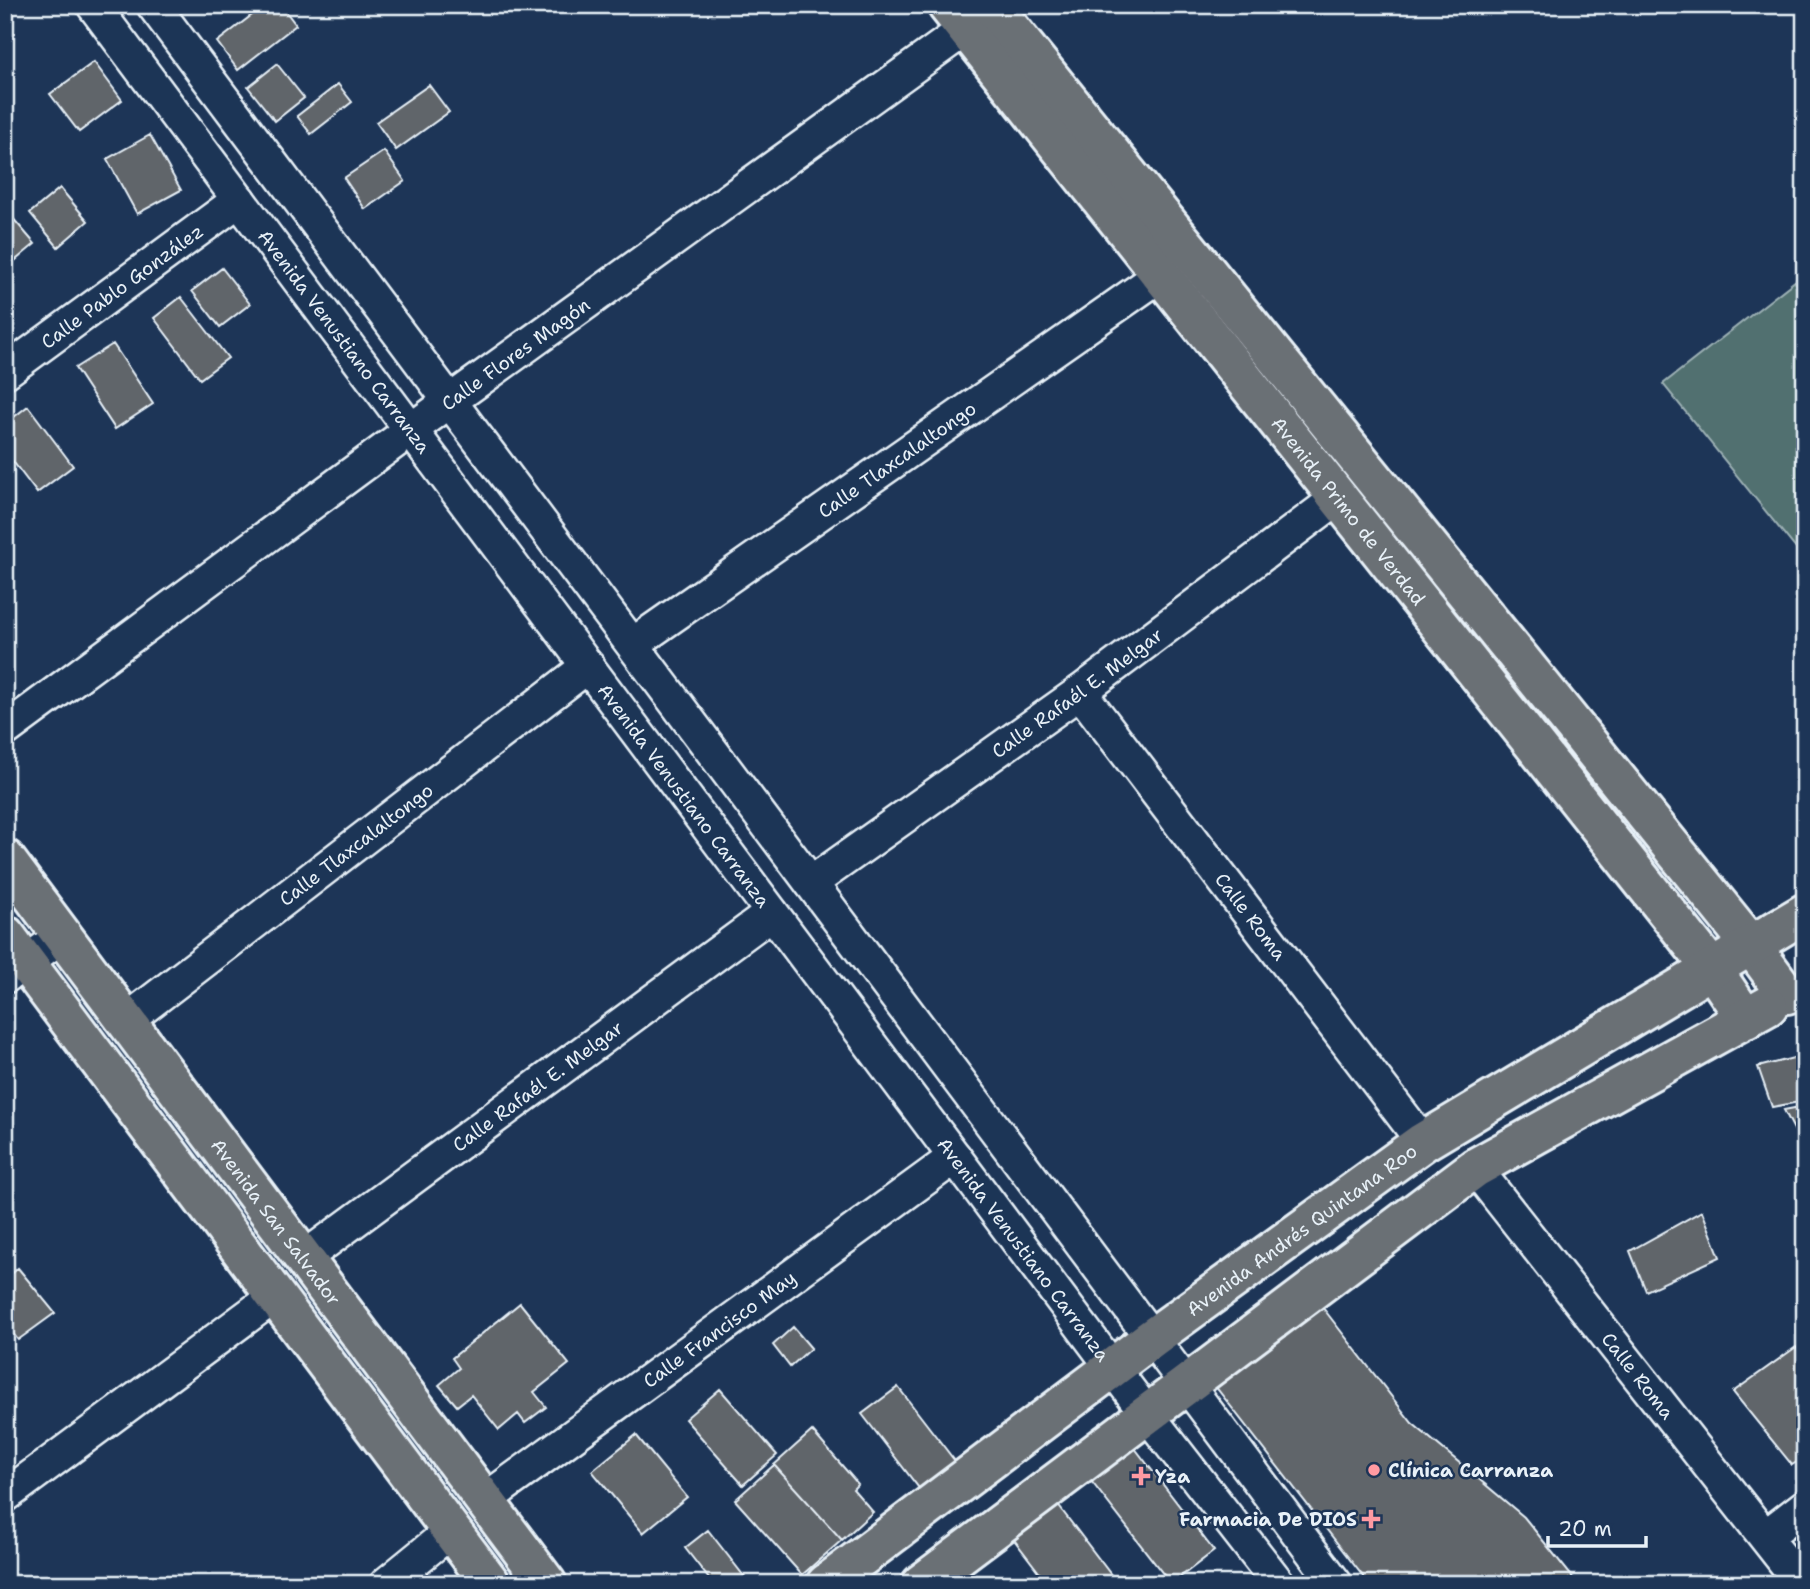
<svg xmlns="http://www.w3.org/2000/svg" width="1810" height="1589" viewBox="0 0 1810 1589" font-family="'Shantell Sans',sans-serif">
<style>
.green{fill:#517070;stroke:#9cb0b4;stroke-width:2}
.building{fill:#61656b;stroke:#e8f1f8;stroke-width:2}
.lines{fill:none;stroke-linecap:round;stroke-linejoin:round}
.minor-casing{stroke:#e8f1f8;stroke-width:37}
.major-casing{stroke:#e8f1f8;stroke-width:44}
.minor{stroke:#1d3557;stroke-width:32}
.major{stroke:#6b6f75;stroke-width:38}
.poi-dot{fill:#ff9aa2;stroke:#1d3557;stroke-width:2.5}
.labels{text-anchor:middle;stroke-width:5;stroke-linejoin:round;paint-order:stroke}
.street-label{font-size:19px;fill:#e8f1f8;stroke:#1d3557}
.poi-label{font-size:19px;font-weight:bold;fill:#e8f1f8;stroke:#1d3557;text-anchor:start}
</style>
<rect width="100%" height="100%" fill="#1d3557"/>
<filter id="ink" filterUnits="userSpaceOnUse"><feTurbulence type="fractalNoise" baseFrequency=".0143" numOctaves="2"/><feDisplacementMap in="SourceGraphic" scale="14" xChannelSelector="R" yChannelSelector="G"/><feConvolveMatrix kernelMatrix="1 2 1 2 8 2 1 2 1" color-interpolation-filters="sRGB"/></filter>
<g filter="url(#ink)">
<path class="green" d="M1805,273V560L1663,384Z"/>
<path class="building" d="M265,5H281L296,25L238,70L217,42Z
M94,62L122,100L79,132L50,94Z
M277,64L304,98L275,121L248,87Z
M338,84L352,102L311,134L297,116Z
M429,85L449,112L396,150L376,122Z
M150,135L181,190L137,214L107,159Z
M384,151L405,181L365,209L344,178Z
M60,188L88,221L58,247L30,213Z
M5,209L35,244L5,269Z
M222,268L250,304L220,327L192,291Z
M181,297L228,358L200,379L154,318Z
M113,344L153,404L115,429L75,368Z
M28,406L73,466L37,493L5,451V424Z
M1805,1055V1101L1772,1107L1758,1067Z
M1805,1106V1151L1784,1110Z
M1702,1211L1720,1257L1646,1291L1630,1251Z
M18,1268L55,1313L18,1340L5,1324V1280Z
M520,1303L569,1364L534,1392L546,1407L525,1423L518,1414L499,1430L471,1395L457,1406L439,1385L459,1368L452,1358Z
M1323,1308L1412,1423L1524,1517L1578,1584H1369L1215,1386Z
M793,1327L811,1348L790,1367L773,1345Z
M1796,1347L1805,1358V1457L1792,1465L1733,1392Z
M898,1387L958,1465L922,1492L862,1414Z
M720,1389L777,1455L743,1485L685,1419Z
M812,1431L858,1484L853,1489L873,1512L842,1540L774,1465Z
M636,1435L687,1497L643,1533L592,1471Z
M1131,1443L1214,1551L1171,1584L1088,1477Z
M774,1465L842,1540L802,1575L735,1500Z
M1051,1496L1118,1584H1048L1012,1537Z
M708,1530L750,1584H713L685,1548Z"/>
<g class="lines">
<defs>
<g id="minor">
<path id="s1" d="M93,5L1147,1414L1279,1584"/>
<path d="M153,5L1336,1584"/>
<path id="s2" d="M5,372L239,200"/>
<path id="s3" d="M633,644L1162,274"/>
<path id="s4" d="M1080,692L1423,1142"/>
<path id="s5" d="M5,730L450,401L985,15"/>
<path id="s6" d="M811,883L1080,692L1339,497"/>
<path d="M5,977L62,936"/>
<path id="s7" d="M126,1021L588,666"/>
<path id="s8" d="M1475,1168L1802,1584"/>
<path id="s9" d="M304,1258L772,913"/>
<path d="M5,1496L275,1296"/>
<path id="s10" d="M485,1500L955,1157"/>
<path d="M1766,1536L1805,1506"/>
<path d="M386,1584L451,1531"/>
</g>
<g id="major">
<path id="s11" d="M947,5L1713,970L1746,1019"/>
<path d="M991,5L1751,945L1787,994"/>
<path id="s12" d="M5,859L547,1584"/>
<path d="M5,935L491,1584"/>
<path id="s13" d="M826,1584L1152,1338L1423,1142L1805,913"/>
<path d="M921,1584L1475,1168L1768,1006"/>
</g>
</defs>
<use href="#minor" class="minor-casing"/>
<use href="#major" class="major-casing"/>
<use href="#minor" class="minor"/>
<use href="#major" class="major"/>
</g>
</g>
<g class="poi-dot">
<circle cx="1374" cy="1470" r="7"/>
<path d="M1137.5 1465.5h7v7h7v7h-7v7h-7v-7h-7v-7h7z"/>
<path d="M1367.5 1508.5h7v7h7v7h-7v7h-7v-7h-7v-7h7z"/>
</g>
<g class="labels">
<g class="street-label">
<text dy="7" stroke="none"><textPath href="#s2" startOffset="145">Calle Pablo González</textPath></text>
<text dy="7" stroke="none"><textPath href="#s1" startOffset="420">Avenida Venustiano Carranza</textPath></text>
<text dy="7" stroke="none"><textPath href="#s5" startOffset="634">Calle Flores Magón</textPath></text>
<text dy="7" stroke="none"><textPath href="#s3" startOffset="322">Calle Tlaxcalaltongo</textPath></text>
<text dy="7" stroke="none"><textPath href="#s11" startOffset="646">Avenida Primo de Verdad</textPath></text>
<text dy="7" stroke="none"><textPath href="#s6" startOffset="327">Calle Rafaél E. Melgar</textPath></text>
<text dy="7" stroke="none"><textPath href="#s1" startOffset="987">Avenida Venustiano Carranza</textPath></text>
<text dy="7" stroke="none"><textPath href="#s7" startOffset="290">Calle Tlaxcalaltongo</textPath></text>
<text dy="7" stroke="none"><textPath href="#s4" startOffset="282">Calle Roma</textPath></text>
<text dy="7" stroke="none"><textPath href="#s9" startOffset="290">Calle Rafaél E. Melgar</textPath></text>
<text dy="7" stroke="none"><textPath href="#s12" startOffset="453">Avenida San Salvador</textPath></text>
<text dy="7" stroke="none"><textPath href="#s13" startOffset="593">Avenida Andrés Quintana Roo</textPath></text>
<text dy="7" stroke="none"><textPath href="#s1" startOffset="1554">Avenida Venustiano Carranza</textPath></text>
<text dy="7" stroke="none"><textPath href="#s10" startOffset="290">Calle Francisco May</textPath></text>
<text dy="7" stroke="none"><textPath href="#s8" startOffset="264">Calle Roma</textPath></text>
</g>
<g class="poi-label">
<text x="1388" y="1477">Clínica Carranza</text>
<text x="1155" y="1483">Yza</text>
<text x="1357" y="1526" text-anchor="end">Farmacia De DIOS</text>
</g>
</g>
<rect width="1810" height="1589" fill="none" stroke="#1d3557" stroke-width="28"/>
<rect x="14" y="14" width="1782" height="1561" fill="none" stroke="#e8f1f8" stroke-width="2.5" filter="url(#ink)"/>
<path d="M1548 1536v10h98v-10" fill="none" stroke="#e8f1f8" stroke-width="3.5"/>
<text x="1558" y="1536" font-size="21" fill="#e8f1f8" stroke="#1d3557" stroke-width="5" paint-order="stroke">20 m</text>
</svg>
